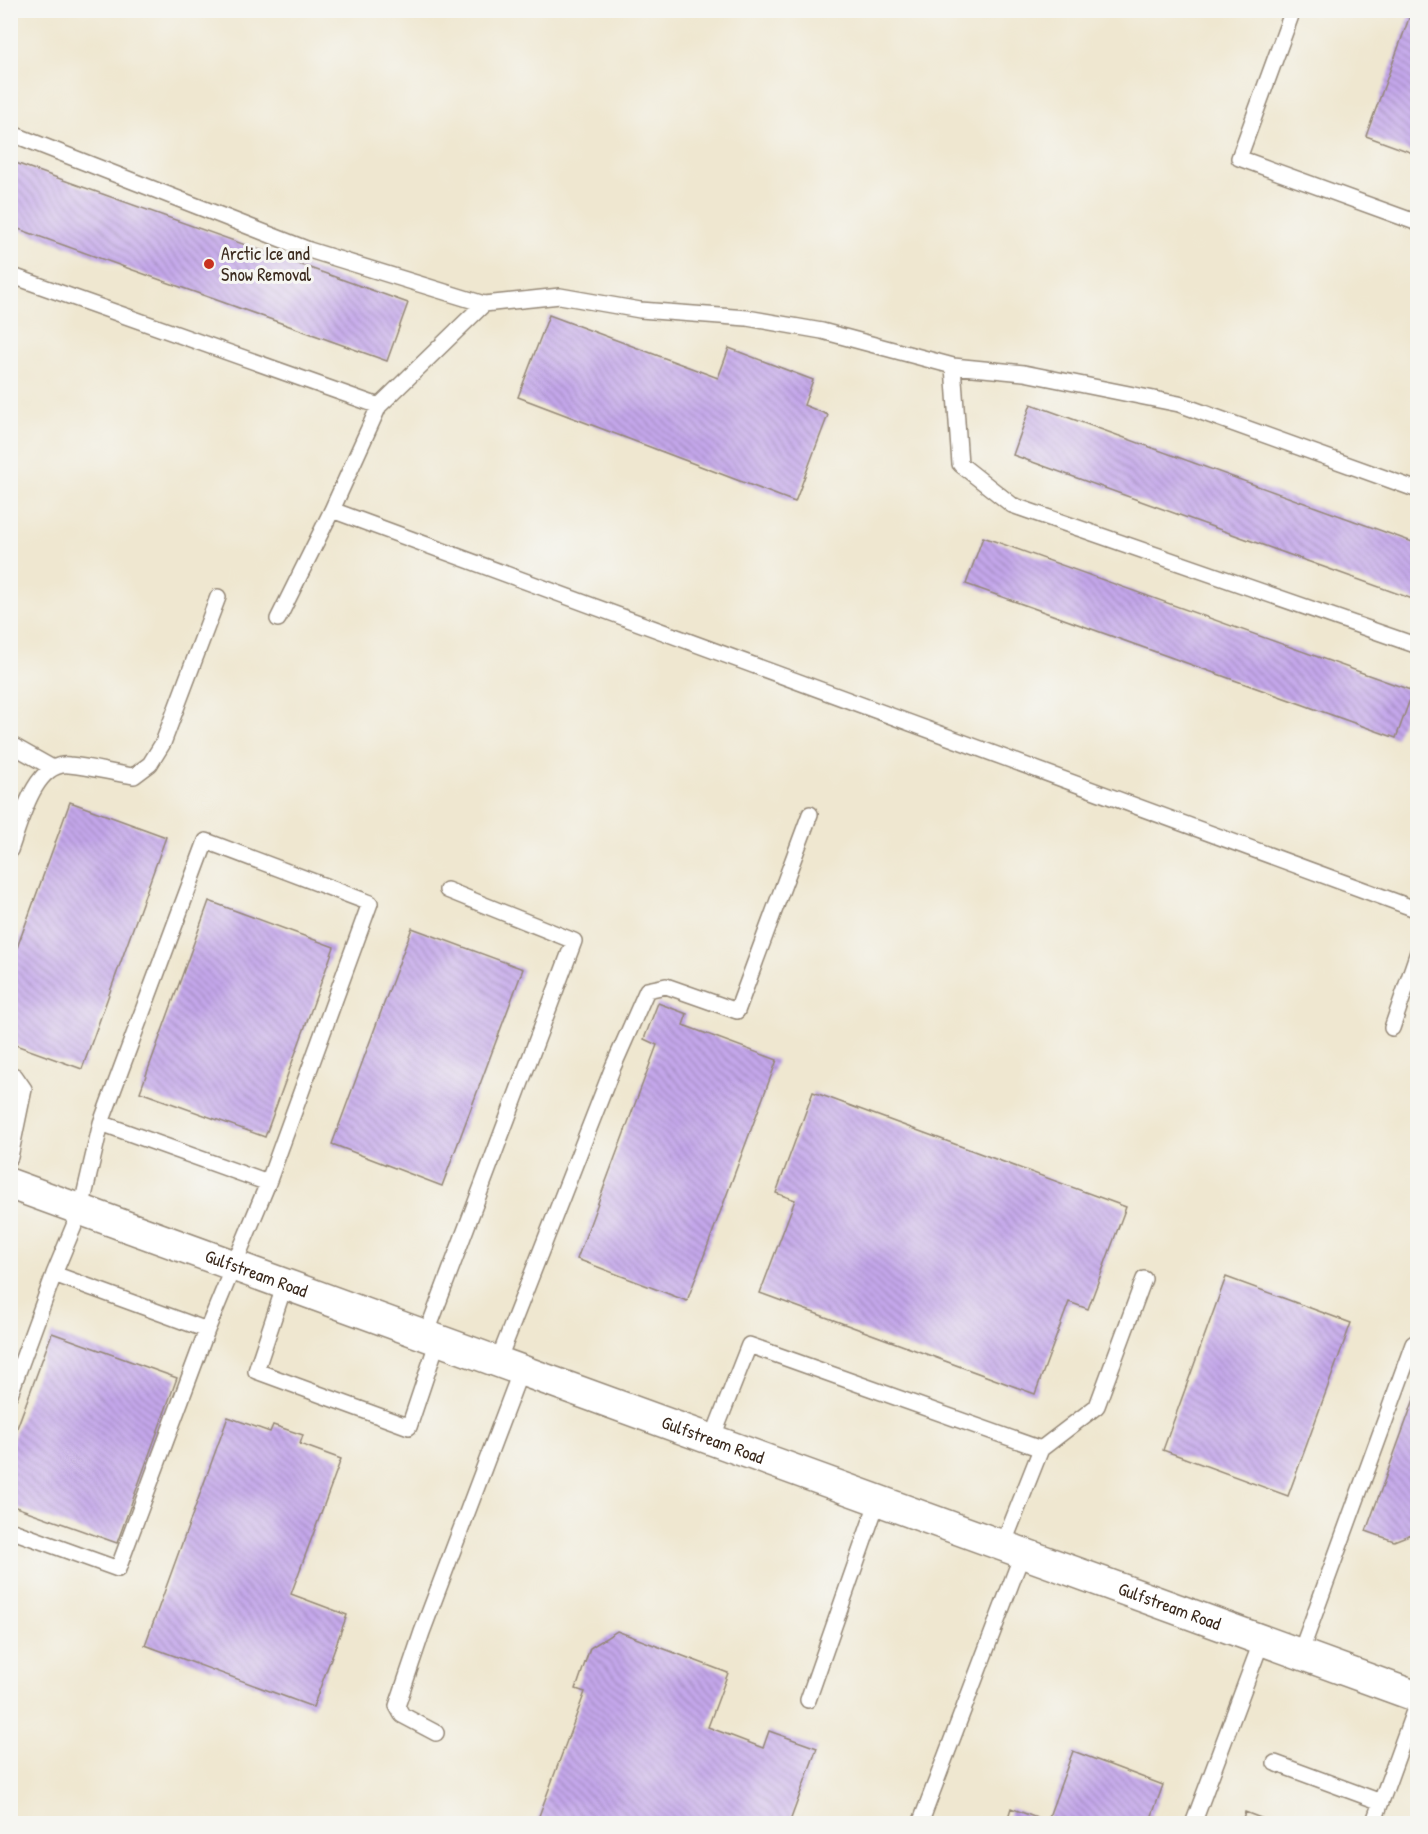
<svg xmlns="http://www.w3.org/2000/svg" width="1428" height="1834" viewBox="0 0 1428 1834" font-family="'Patrick Hand',sans-serif">
<style>
.building{fill:url(#building-back-hatch)}
.lines{fill:none;stroke-linecap:round;stroke-linejoin:round}
.service-casing{stroke:#958877;stroke-width:18}
.minor-casing{stroke:#958877;stroke-width:33}
.service{stroke:#fff;stroke-width:15}
.minor{stroke:#fff;stroke-width:30}
.poi-dot{fill:#c8321e;stroke:#f6f6f2;stroke-width:2}
.labels{text-anchor:middle;stroke-width:6;stroke-linejoin:round;paint-order:stroke}
.poi-label{font-size:18px;fill:#3b2a1e;stroke:#f6f6f2;text-anchor:start}
.street-label{font-size:18px;fill:#3b2a1e;stroke:#f6f6f2}
</style>
<defs>
<pattern id="building-back-hatch" width="6" height="6" patternUnits="userSpaceOnUse" patternTransform="scale(1.5)"><rect width="6" height="6" fill="#c4a7eb"/><path d="M-1 5l2 2M0 0l6 6M5-1l2 2" fill="none" stroke="#a088be"/></pattern>
</defs>
<rect width="100%" height="100%" fill="#f6f6f2"/>
<filter id="ink" filterUnits="userSpaceOnUse"><feTurbulence type="fractalNoise" baseFrequency=".0167" numOctaves="2"/><feDisplacementMap in="SourceGraphic" scale="12" xChannelSelector="R" yChannelSelector="G"/><feConvolveMatrix kernelMatrix="1 2 1 2 8 2 1 2 1" color-interpolation-filters="sRGB"/></filter>
<filter id="wash" filterUnits="userSpaceOnUse"><feTurbulence type="fractalNoise" baseFrequency=".008" numOctaves="4" result="noise"/><feDisplacementMap in="SourceGraphic" scale="24" xChannelSelector="R" yChannelSelector="G"/><feGaussianBlur stdDeviation="1.35" result="paint"/><feColorMatrix in="noise" values="0 0 0 0 0 0 0 0 0 0 0 0 0 0 0 0 0 1.4 0 .05"/><feComposite in="paint" operator="in"/></filter>
<g filter="url(#wash)">
<rect width="100%" height="100%" fill="#efe7d0"/>
<g id="blocks">
<path class="building" d="M1412,10H1418V155L1366,136Z
M10,161L408,303L387,361L10,226Z
M549,315L718,378L729,348L813,380L804,405L828,415L795,502L518,397Z
M1031,404L1418,544V601L1013,455Z
M983,537L1413,691L1396,738L966,584Z
M70,802L166,837L82,1069L10,1043V967Z
M209,901L334,947L265,1137L140,1092Z
M412,928L523,969L442,1186L332,1144Z
M658,1003L687,1014L683,1025L777,1060L687,1301L577,1259L657,1045L644,1039Z
M813,1092L1126,1207L1088,1309L1069,1302L1035,1394L760,1293L795,1200L776,1193Z
M1226,1277L1351,1323L1288,1496L1163,1450Z
M52,1333L177,1378L117,1543L10,1505V1447Z
M1417,1391L1418,1534L1414,1533L1394,1541L1366,1531Z
M228,1417L270,1432L273,1425L303,1435L300,1444L341,1459L291,1594L347,1615L313,1707L145,1645Z
M617,1631L728,1673L708,1727L763,1748L769,1731L817,1748L789,1824H536L585,1692L576,1689L590,1648Z
M1073,1751L1163,1785L1149,1824H1006L1011,1808L1047,1822Z
M1245,1812L1274,1823V1824H1241Z"/>
</g>
</g>
<g filter="url(#ink)">
<use href="#blocks" fill-opacity="0" stroke="#958877" stroke-width="1.5"/>
<g class="lines">
<defs>
<path id="service" d="M1293,10L1239,158L1418,223
M10,133L309,250L484,304L560,296L640,310L747,318L822,331L953,366L1024,373L1179,404L1418,490
M10,275L379,406L484,304
M953,366L960,464L1012,505L1418,646
M332,510L379,406
M278,619L332,510L1418,910
M10,744L51,767
M10,850C20,824 34,761 69,765C91,767 112,773 134,776L150,764L163,743L218,597
M1392,1028L1418,952
M10,1074L15,1076L24,1089L10,1157
M101,1123L268,1183
M54,1274L207,1330
M285,1284L256,1371L409,1427L438,1340
M426,1335L574,941L447,890
M498,1361L613,1067L647,990L666,986L737,1011L810,814
M10,1394L54,1274L81,1209L101,1123L206,841L370,903L268,1183L207,1330L118,1569L10,1530
M712,1439L749,1345L1041,1449L1003,1545
M1041,1449L1097,1406L1144,1279
M1300,1654L1413,1344L1418,1341
M808,1700L878,1500
M436,1733L402,1715L397,1706L422,1632L521,1370
M1275,1763L1381,1802
M920,1824L1023,1552
M1193,1824L1262,1640
M1373,1824L1418,1700"/>
<g id="minor">
<path id="s1" d="M10,1184L1418,1697"/>
</g>
</defs>
<use href="#service" class="service-casing"/>
<use href="#minor" class="minor-casing"/>
<use href="#service" class="service"/>
<use href="#minor" class="minor"/>
</g>
</g>
<circle class="poi-dot" cx="209" cy="264" r="6"/>
<g class="labels">
<g class="poi-label">
<text x="221" y="260">Arctic Ice and<tspan x="221" dy="21">Snow Removal</tspan></text>
</g>
<g class="street-label">
<text dy="6" stroke="none"><textPath href="#s1" startOffset="262">Gulfstream Road</textPath></text>
<text dy="6" stroke="none"><textPath href="#s1" startOffset="748">Gulfstream Road</textPath></text>
<text dy="6" stroke="none"><textPath href="#s1" startOffset="1234">Gulfstream Road</textPath></text>
</g>
</g>
<rect width="1428" height="1834" fill="none" stroke="#f6f6f2" stroke-width="36"/>
</svg>
